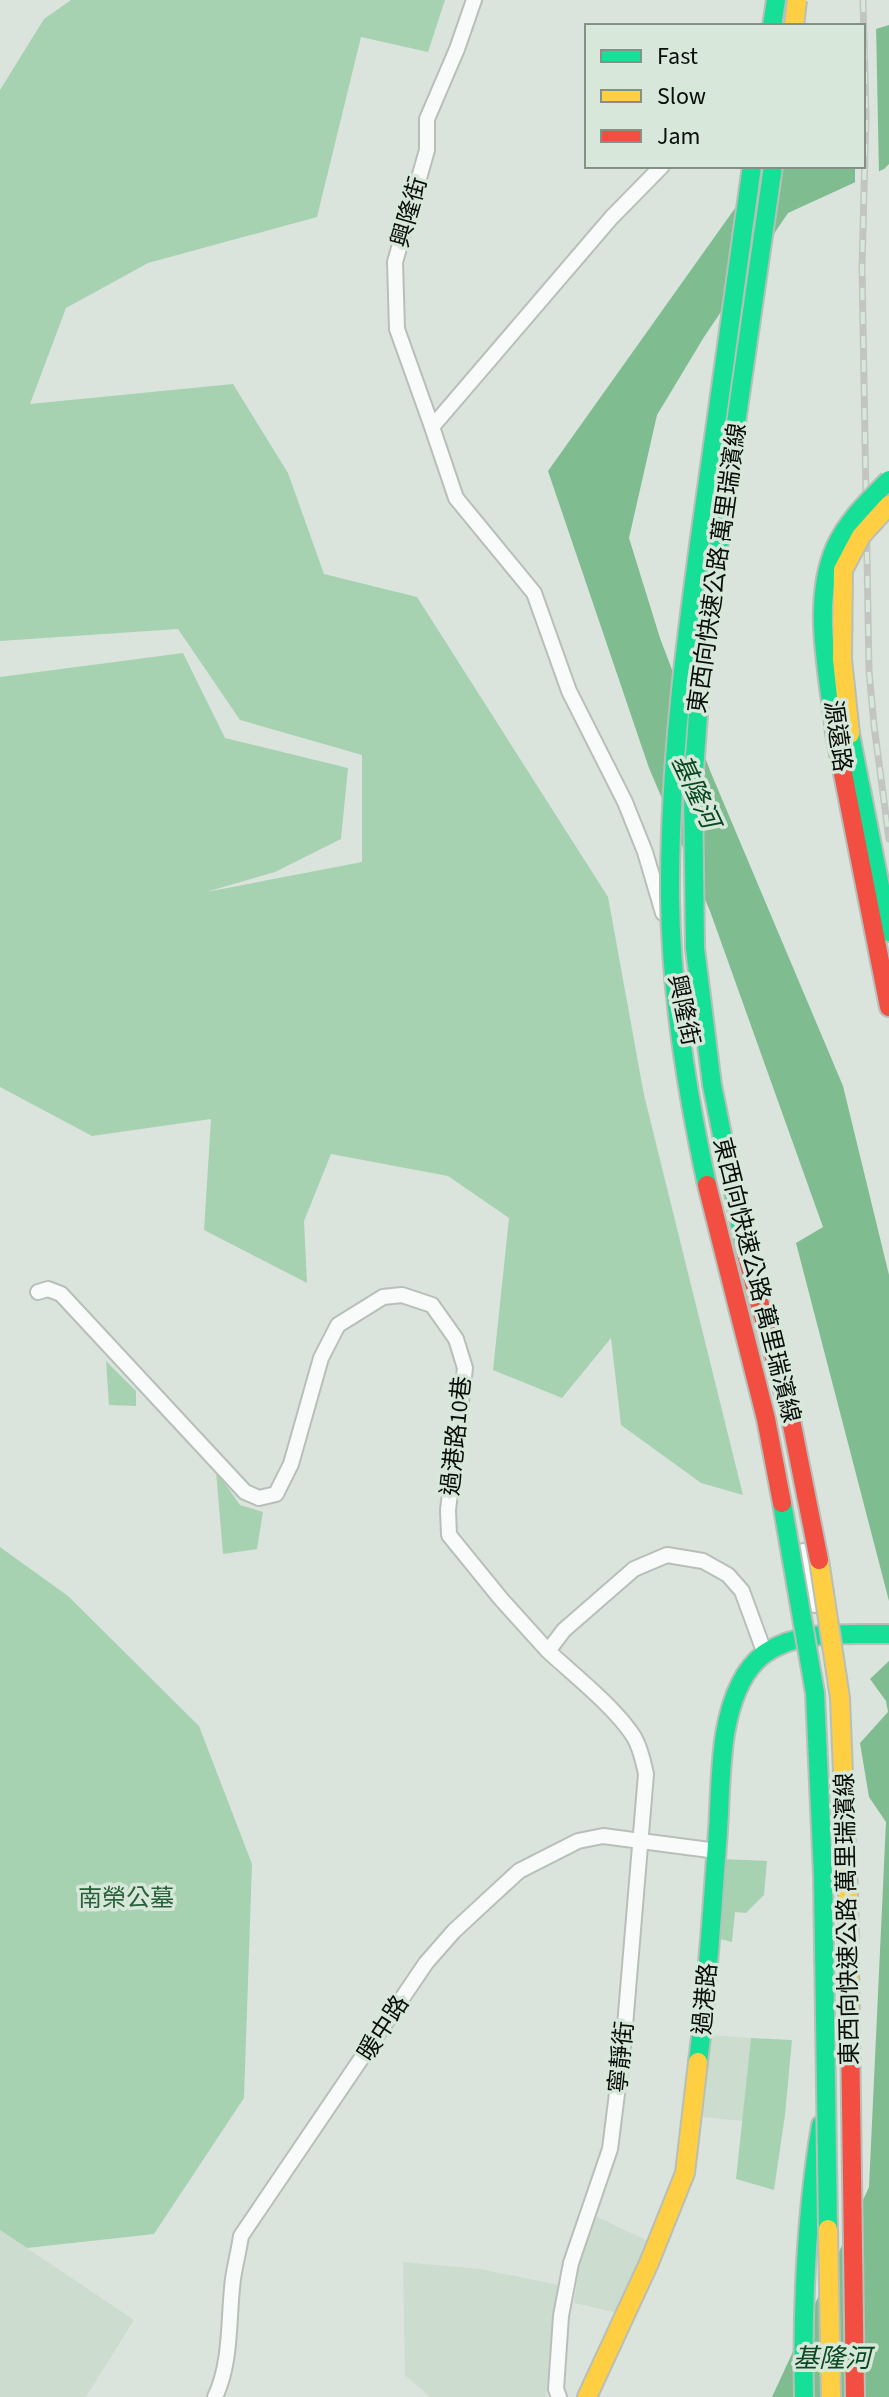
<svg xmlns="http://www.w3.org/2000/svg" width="889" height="2397" viewBox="0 0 889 2397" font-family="'Source Sans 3','Noto Sans TC',sans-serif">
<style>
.built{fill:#ccddcf}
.green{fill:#a7d2b1}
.water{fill:#7fbc90}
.pier{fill:#dae4dc}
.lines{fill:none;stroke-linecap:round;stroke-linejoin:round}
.street-casing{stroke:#b8bfb9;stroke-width:18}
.fast-casing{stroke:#b8bfb9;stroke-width:22}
.slow-casing{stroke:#b8bfb9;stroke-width:22}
.jam-casing{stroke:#b8bfb9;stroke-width:22}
.street{stroke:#f9fbfa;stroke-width:14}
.fast{stroke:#16e098;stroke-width:18}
.slow{stroke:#ffcf43;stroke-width:18}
.jam{stroke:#f24e42;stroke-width:18}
.rail-casing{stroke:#c2c5c2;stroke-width:7}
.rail{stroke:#d7e7da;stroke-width:4;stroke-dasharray:12;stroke-linecap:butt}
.fast-bridge-casing{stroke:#b8bfb9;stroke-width:22;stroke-linecap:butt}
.slow-bridge-casing{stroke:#b8bfb9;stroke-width:22;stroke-linecap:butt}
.jam-bridge-casing{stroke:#b8bfb9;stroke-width:22;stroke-linecap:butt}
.fast-bridge{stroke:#16e098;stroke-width:18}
.slow-bridge{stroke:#ffcf43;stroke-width:18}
.jam-bridge{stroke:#f24e42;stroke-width:18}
.labels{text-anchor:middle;stroke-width:7;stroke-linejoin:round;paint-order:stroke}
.street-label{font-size:24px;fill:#090e0a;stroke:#d7e7da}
.park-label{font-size:24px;fill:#276239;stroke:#d7e7da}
.water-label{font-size:26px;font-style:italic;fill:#084921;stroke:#d7e7da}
</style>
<rect width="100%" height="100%" fill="#dae4dc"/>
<path class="built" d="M711,2035L751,2038L743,2121L702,2117Z
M593,2215L648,2241L618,2313L574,2303L582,2244Z
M0,2230L134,2320L86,2397H0Z
M403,2262L481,2269L558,2285L546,2397H430L405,2375Z"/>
<path class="green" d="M71,0H445L428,52L361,37L317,217L148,263L66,308L30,404L233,384L288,473L324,574L417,597L608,897L644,1095L743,1495L701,1483L621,1425L611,1338L562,1398L493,1370L509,1218L448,1176L331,1154L304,1221L307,1283L204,1230L211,1119L92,1136L0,1087V677L183,653L225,738L348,768L341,839L275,872L206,892L362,862V755L240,720L178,629L0,641V90L44,19Z
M106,1361L136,1391V1406L109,1405Z
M216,1471L240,1505L263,1512L257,1549L223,1554Z
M0,1547L68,1596L199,1726L252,1864L244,2098L154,2234L27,2248L0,2230Z
M721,1859L767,1861L764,1895L746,1913L735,1912L732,1942L716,1938Z
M751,2038L792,2040L785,2115L774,2190L736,2179Z"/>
<path class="water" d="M889,25V164L884,169L788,213L704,337L657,415L629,538L660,638L711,773L843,1086L889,1275V1601L796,1243L823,1227L710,911L649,768L548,471L765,166H863V33Z
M889,1661V2397H772L869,2187L886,1822L869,1797L860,1743L888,1712L886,1701L870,1679Z"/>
<path class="pier" d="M876,24L879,175L855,185V166H863V28Z"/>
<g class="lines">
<defs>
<path id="street" d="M662,166L611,218L432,427L456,498L534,593L569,691L625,802L645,852L663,913
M432,427L397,329L395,262L427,150V119L457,49L474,0
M38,1292L48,1289L61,1294L245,1492L259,1498L276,1494L291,1464L321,1358L338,1325L383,1297L402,1295L432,1305L456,1339L465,1368L448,1510L449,1535L501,1599L548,1651L564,1630L634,1569L667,1555L703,1561L728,1575L742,1591L765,1654
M803,1551L815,1605
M548,1651C574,1675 616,1708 634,1737C641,1749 643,1761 646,1774L624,2038L610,2149L571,2263L561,2316L556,2389L559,2397
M215,2397C232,2362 228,2317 233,2279C235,2265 239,2250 241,2236L426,1963L454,1931L519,1871L578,1841L603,1836L717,1851"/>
<path id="fast" d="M772,26L776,0
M850,734L889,932
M698,2062C708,1986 712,1909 718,1831C720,1799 720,1766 725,1734C730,1705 740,1672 764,1654C798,1629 849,1635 889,1634
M804,2397C802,2305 806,2215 821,2125"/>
<path id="slow" d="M587,2397L649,2263L685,2173L698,2062"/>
<path id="jam" d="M835,733L889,1007"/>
</defs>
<use href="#street" class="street-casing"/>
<use href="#fast" class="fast-casing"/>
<use href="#slow" class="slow-casing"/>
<use href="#jam" class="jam-casing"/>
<use href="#street" class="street"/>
<use href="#fast" class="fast"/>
<use href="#slow" class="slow"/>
<use href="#jam" class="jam"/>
<defs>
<path id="rail" d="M863,0L866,116L862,267L869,671L874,725L889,839"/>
</defs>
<use href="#rail" class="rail-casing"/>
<use href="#rail" class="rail"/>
<defs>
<path id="fast-bridge" d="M835,733C829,675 811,604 835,548C847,521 869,500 889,480
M707,1185C687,1093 671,992 670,898C669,762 687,629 706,495C721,385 737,276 752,166
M746,1253L712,1085L695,948L693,785L702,659L773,166
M782,1503L815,1693L823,1875L828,2229"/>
<path id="slow-bridge" d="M794,26L797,0
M850,734L842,659L843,570L861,536L889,505
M819,1560L840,1698L848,1896L850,2028
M828,2229L831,2397"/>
<path id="jam-bridge" d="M707,1185L766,1419L782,1503
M746,1253L791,1420L819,1560
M850,2028L855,2397"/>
</defs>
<use href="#fast-bridge" class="fast-bridge-casing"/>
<use href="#slow-bridge" class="slow-bridge-casing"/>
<use href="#jam-bridge" class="jam-bridge-casing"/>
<use href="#fast-bridge" class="fast-bridge"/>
<use href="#slow-bridge" class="slow-bridge"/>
<use href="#jam-bridge" class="jam-bridge"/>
</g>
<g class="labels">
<g class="street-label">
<text transform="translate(409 212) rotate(-74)" y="8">興隆街</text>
<text transform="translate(717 568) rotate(-82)" y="8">東西向快速公路 萬里瑞濱線</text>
<text transform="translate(838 736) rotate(82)" y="8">源遠路</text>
<text transform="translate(684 1010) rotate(78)" y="8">興隆街</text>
<text transform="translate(757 1280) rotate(76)" y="8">東西向快速公路 萬里瑞濱線</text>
<text transform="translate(456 1436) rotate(-84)" y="8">過港路10巷</text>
<text transform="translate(847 1919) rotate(-91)" y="8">東西向快速公路 萬里瑞濱線</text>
<text transform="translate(705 1999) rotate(-85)" y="8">過港路</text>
<text transform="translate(383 2028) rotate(-57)" y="8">暖中路</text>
<text transform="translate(621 2057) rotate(-84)" y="8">寧靜街</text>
</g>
<g class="park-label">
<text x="126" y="1906">南榮公墓</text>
</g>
<g class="water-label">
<text transform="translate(696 791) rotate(65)" y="9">基隆河</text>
<text x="832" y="2367">基隆河</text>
</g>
</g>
<rect x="585" y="24" width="280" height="144" fill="#d7e7da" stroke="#859087" stroke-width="2"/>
<rect x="601" y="50" width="40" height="12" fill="#16e098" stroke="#859087" stroke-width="2"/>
<text x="657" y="64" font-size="24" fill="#090e0a">Fast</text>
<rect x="601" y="90" width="40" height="12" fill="#ffcf43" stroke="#859087" stroke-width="2"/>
<text x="657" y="104" font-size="24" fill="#090e0a">Slow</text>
<rect x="601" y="130" width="40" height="12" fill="#f24e42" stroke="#859087" stroke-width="2"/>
<text x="657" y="144" font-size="24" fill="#090e0a">Jam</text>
</svg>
